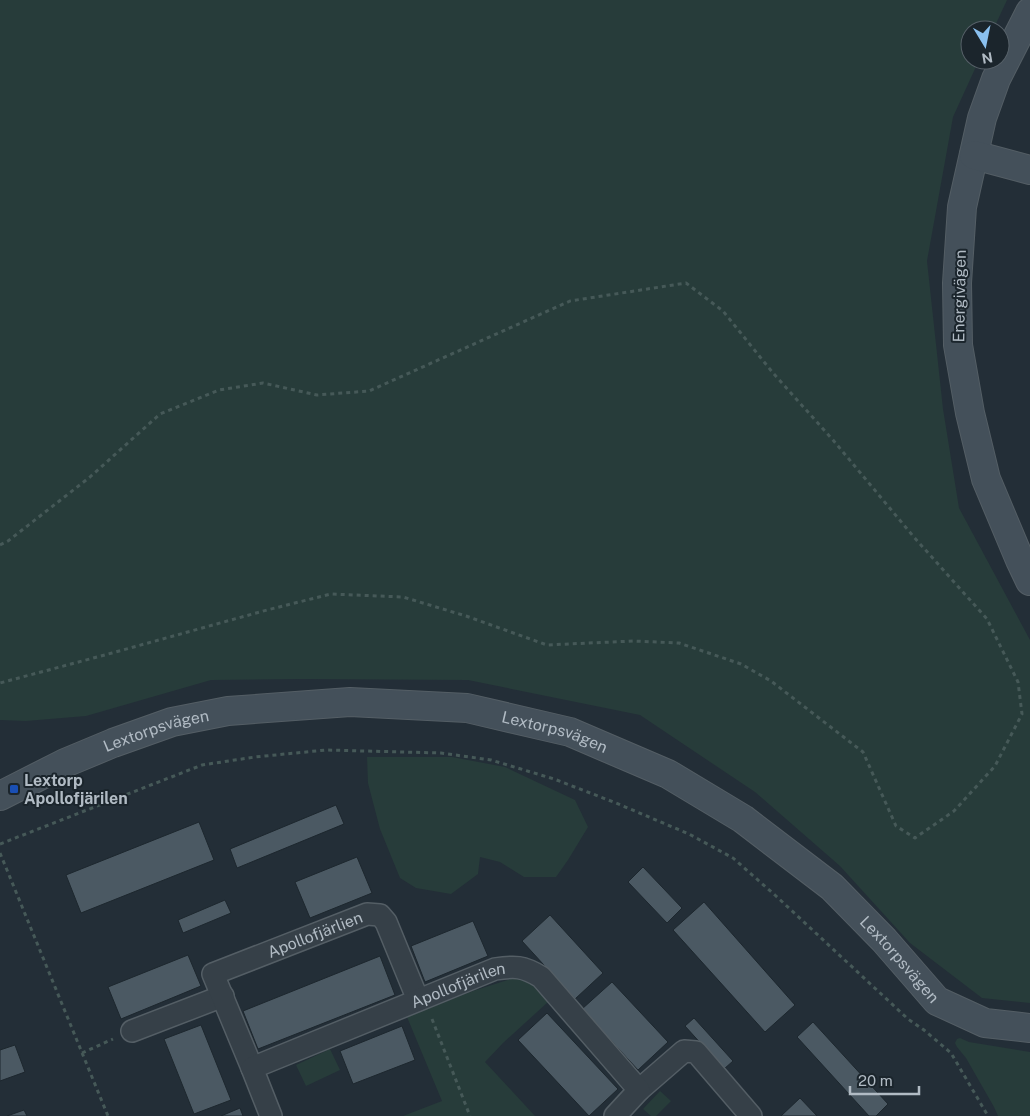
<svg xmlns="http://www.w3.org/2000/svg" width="1030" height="1116" viewBox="0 0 1030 1116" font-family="'Public Sans',sans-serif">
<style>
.green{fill:#273c3a}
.building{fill:#4b5963;stroke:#1d272e}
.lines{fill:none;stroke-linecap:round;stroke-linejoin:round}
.street-casing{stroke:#545e65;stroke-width:24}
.secondary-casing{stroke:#545e65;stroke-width:30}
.path{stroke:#465958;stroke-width:3;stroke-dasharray:4 4;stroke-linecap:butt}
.street{stroke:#364048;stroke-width:21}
.secondary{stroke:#44505a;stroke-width:28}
.transit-dot{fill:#1a4fb4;stroke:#1b252c;stroke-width:2}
.labels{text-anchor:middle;stroke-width:4;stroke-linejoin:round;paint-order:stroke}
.street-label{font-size:16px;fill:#b1bbc4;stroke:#1b252c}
.poi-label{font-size:16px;font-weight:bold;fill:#b1bbc4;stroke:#1b252c;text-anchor:start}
</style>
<rect width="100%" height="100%" fill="#232e37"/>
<path class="green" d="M0,0H1007L993,30H970V60H979L953,117L927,261L943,409L959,508L1030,640V1003L982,998L910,943L840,866L755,792L640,715L468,680L302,679L211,680L86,716L26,721L0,720Z
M367,757H452L505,767L575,800L588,827L568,860L556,877H524L500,862L480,857L478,874L451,894L416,888L400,878L380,829L368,783Z
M523,975L548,1002L503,1043L485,1062L535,1116H403L442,1101L407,1017L473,991Z
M960,1038L969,1042L1030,1052V1116H998L994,1107L966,1058L957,1047L955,1043L957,1039Z
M330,1049L340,1070L306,1086L296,1065Z
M660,1091L671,1101L656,1116H651L643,1109Z"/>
<path class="building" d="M336,805L344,824L237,868L230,849Z
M199,822L214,860L81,913L66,875Z
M357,857L372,893L310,918L295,882Z
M643,867L682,908L667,923L628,882Z
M225,900L231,913L183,933L178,920Z
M704,902L795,1005L765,1032L673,930Z
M550,915L603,973L575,999L522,941Z
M473,921L488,956L425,982L411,946Z
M188,955L201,986L121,1019L108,987Z
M380,956L395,995L258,1049L243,1011Z
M612,982L668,1042L638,1070L582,1009Z
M547,1013L618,1089L589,1116L518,1040Z
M694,1018L733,1061L724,1069L685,1026Z
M813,1022L888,1104L876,1116H869L797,1037Z
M201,1025L231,1100L194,1114L164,1039Z
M402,1026L415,1060L353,1084L340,1051Z
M15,1045L25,1072L0,1081V1050Z
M800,1098L817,1116H781Z
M240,1108L243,1116H221Z
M24,1110L27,1116H7Z"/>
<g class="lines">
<defs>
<g id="street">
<path d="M132,1031L223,996"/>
<path id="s1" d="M252,1068L213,974L367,914L380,915L386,922L418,1000"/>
<path d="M639,1090L684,1051L696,1052L751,1116"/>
<path id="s2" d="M271,1116L252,1068L495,969C515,966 523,966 541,977L639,1090L615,1116"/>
</g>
<g id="secondary">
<path d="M1030,12L996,79L982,118L962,207L957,283L958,345L970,413L986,479L1020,560L1030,581"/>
<path d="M974,155L1030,170"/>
<path id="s3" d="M0,796L65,763L113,743L172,722L228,711L350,702L467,708L570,732L668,774L743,819L832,887L884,940L937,1001L985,1023L1030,1028"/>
</g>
</defs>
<use href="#street" class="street-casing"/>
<use href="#secondary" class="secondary-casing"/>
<path class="path" d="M0,545L8,541L90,477L160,414L219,390L263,383L317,395L369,391L570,301L686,283L723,311L773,373L833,440L913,536L987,619L1018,682L1022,714L995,766L954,811L915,838L896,826L863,752L771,681L741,664L679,643L633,641L547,645L466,616L403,597L331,594L267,610L112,653L0,683
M0,844L202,765L255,757L326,750L441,753L491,760L554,779L616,803L689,834L733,858L776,896L908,1019L924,1030L951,1053L988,1116
M0,853L108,1116
M432,1019L470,1116
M82,1053L113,1039"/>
<use href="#street" class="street"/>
<use href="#secondary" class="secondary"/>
</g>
<rect class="transit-dot" x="9" y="784" width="10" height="10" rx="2.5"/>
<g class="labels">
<g class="street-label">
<text transform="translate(959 296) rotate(-89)" y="6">Energivägen</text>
<text dy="6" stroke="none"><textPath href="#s3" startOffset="170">Lextorpsvägen</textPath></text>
<text dy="6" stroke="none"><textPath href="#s3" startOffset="575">Lextorpsvägen</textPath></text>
<text dy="6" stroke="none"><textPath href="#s1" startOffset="211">Apollofjärlien</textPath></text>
<text dy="6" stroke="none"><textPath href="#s3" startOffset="995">Lextorpsvägen</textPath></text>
<text dy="6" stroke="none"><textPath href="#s2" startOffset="274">Apollofjärilen</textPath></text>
</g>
<g class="poi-label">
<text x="24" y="786">Lextorp<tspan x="24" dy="18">Apollofjärilen</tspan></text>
</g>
</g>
<g transform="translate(985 45) rotate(170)"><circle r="24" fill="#1b252c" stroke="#576169"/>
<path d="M0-4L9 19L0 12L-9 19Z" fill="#8ac0ef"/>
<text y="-8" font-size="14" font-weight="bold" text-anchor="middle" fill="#b1bbc4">N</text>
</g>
<path d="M850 1086v8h69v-8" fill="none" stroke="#b1bbc4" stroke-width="2.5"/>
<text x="858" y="1086" font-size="15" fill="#b1bbc4" stroke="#1b252c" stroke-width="4" paint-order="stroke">20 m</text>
</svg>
